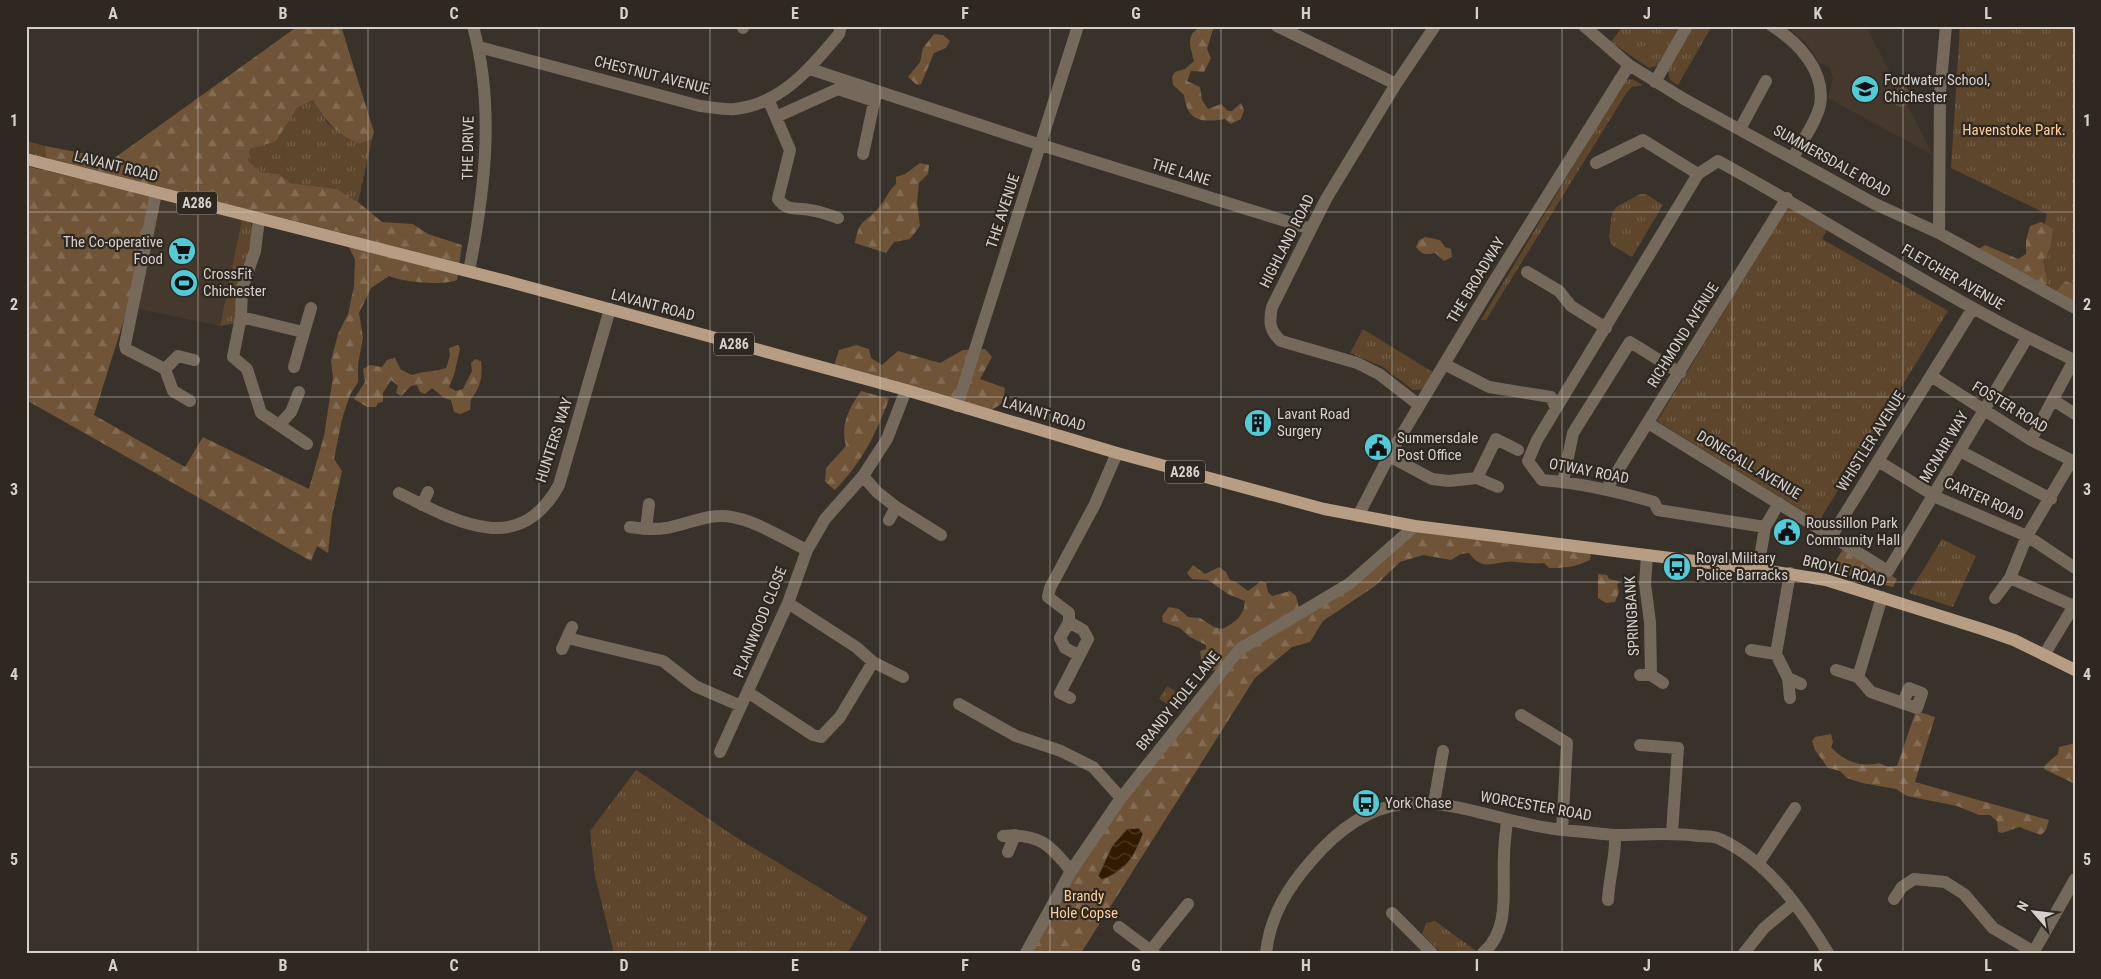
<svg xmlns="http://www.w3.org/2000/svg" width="2101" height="979" viewBox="0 0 2101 979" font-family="'Roboto Condensed',sans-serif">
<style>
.built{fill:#45392d}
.grass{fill:url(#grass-tufts)}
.forest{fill:url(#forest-firs)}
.water{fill:url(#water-waves);stroke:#62513d}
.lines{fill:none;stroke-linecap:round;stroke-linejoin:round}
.minor{stroke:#75695c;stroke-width:12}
.major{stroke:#b79d83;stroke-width:12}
.grid{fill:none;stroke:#d5d0cc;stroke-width:1;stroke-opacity:0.55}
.labels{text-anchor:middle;stroke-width:4.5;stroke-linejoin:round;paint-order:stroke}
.shield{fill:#2f2821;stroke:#a39e99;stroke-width:1}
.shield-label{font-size:14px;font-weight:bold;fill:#d5d0cc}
.street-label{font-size:15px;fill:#d5d0cc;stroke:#2f2821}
.poi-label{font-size:15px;fill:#d5d0cc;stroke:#2f2821;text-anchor:start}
.park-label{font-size:15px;fill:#fece9b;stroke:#2f2821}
.neatline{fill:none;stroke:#d5d0cc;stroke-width:2}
.grid-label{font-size:16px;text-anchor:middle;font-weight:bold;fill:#d5d0cc}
</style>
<defs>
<pattern id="grass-tufts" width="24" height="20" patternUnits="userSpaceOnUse" patternTransform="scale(1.25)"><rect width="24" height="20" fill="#5d462c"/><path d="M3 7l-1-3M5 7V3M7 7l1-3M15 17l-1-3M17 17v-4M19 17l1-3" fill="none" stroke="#736049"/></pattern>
<pattern id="forest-firs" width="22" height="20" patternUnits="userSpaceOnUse" patternTransform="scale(1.25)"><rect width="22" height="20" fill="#6f5438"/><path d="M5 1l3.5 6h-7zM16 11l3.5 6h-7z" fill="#836c54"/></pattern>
<pattern id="water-waves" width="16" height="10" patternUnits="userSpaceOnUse" patternTransform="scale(1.25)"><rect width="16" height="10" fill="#311a00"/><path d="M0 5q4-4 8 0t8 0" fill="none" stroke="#4e3a24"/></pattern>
</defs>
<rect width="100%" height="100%" fill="#39322b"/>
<path class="built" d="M1787,26H1866L1933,155L1828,98L1833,79L1830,68L1817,61L1816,56L1805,42Z
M158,197L242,219L220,326L135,308Z"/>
<path class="grass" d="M1623,26H1682L1659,65L1649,68L1611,42Z
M1693,26H1712L1678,85L1670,80L1668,70Z
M1960,26H2075V304L2030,281L2047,214L1951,168Z
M1632,79L1643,85L1632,87L1627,92L1486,320H1481L1625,80Z
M1892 97a10 10 0 1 1 20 0a10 10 0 1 1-20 0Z
M313,100L328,124L359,144L372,139L358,202L337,189L289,183L279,174L261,172L248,161L250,149L276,140L297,108Z
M26,141L45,146L46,159L26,154Z
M1640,194H1646L1663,205L1632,257L1612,245L1609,238L1612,213L1616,207Z
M1788,207L1827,230L1822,239L1948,311L1819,521L1657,421Z
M242,219L250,221L254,234L237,323L220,326Z
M1363,329L1434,373L1425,389L1413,390L1383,367L1350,353Z
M1942,539L1976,556L1953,607L1909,593Z
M1167,686L1180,694L1172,707L1159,699Z
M636,770L734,836L868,917L848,953H614L595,876L590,831Z
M1435,921L1479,953H1442L1422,934L1426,923Z"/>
<path class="forest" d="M298,26H341L374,132L372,139L359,144C335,132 327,123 313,100L297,108L276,141L250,149L248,161L261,172L279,174L290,183L337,189L358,202L382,222L413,224L428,234L462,245L457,280C444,286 402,282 389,276L371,288L359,313L363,337L358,365V382L350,395L342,419L334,459L342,471L332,516L328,553L317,546L311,561L26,400V166L153,196L128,307L94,415L185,467L203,437L309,489L324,436L333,377L331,361L338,334L348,314L354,286L355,260L349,247L351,235L46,159L45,146L113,159Z
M1201,26H1214L1207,49L1211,58L1204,72L1191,71L1187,81L1200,87L1202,100L1208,109L1221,104L1228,111H1232L1241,103L1244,110L1241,119L1231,124L1225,119C1201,123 1187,121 1184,95L1173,85L1172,77L1175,72L1185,69L1194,61C1190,44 1185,37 1201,26Z
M934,34L943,35L950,41L946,48L934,53L921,84L917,85L908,77L920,62L923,48Z
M920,163L929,165L928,174L919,183L917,202L920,226L910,239L894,242L886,253L855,243C859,217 867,223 880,206C887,198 888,191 896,184V177L905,174Z
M2041,222L2053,229L2050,248L2043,261L2046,275V289L1977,250L1985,245L2018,259L2026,254V240L2030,226Z
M1425,237L1440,240L1445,247L1451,249L1452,257L1444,261L1435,253C1425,255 1422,255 1416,247L1419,240Z
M2065,281L2075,285V304L2054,294Z
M458,345L460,349L454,375L449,387L456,391L463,389L472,371L471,363L475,359L481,361C483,377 480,388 471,399L470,410L460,414L454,412L451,400L444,398L432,388L425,394L420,392L417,385L411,386L401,396L396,393L398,386L391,380L383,393V402L378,403L376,407H367L354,399L365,382L363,369L370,365L382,367L387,360L395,358L401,370L412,375C423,371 434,372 446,368L450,356L449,348Z
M856,345L869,349L871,358L882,365L898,351L940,363L963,350L985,349L992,357L980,379L1005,388L1003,403L991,410L834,366L839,350Z
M861,391L889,399C875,436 862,462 835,490L825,482L826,468L846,446C840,424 849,409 861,391Z
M1413,530L1591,551L1590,560C1576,567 1565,568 1549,568L1544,563C1534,564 1526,563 1516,562C1497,559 1484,574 1469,553L1461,554L1451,560L1423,555L1400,562L1375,586L1323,621L1310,642L1292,647L1255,678L1081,953H1029L1074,872L1122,805L1243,655L1244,650L1350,587Z
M1845,546L1897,579L1893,587L1830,570Z
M1193,565L1205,574L1219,567L1226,572L1230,580L1236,582L1248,591L1261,581L1266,583L1268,592L1272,596L1290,591L1296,596L1299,608L1216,670L1209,671L1202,665L1200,651L1206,649V645L1190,637L1180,628L1163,622L1162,616L1169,607L1179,609L1188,617L1200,618L1214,627L1222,629C1236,622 1244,616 1245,601L1228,594L1208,580L1192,579L1187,573Z
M1598,574L1607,575L1609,579L1619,581L1617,585L1619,592L1615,602L1606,603L1598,598Z
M1916,711L1935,717L1915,782L2049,820L2046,830L2041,835L2019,827L2002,833L1998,832L1997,821L1990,815H1979L1957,806L1907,796L1896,789L1862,783L1847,778L1840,771L1828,768L1815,750L1812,741L1815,737L1831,734L1833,742L1831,747C1843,761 1862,768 1879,763L1888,767L1897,766Z
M2075,743V784L2044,769L2045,765L2058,754L2059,747Z"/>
<path class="water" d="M1139,828L1143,834C1133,859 1127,869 1102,880L1098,876L1112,846L1127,829Z"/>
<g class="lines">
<path class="minor" d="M743,26V28
M1277,26L1396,84
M1584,26L1629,65L1684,99L1875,204L1939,233L2075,308
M1772,26C1798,42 1826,71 1820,105C1816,123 1801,142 1793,158
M479,47L700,106C711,107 724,110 735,109C781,104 811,68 839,34L841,26
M810,69L1041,145L1311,229
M1655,82L1687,26
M768,99L790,150L778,199C787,212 797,207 810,210C819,211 829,215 838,218
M776,117L838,89L874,101
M1740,129L1766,81
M863,154L876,93
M1596,163L1643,140L1698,174
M156,193L125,345L126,349L165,369
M259,219L255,251L242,289L241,317L233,357L247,369L261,413L307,444
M1939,233L1940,92L1946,26
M469,271C485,190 495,107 473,26
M1527,272L1559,291L1571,306L1606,328
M241,317L303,332
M1444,364L1489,387L1551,397L1556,408
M294,367L311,308
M1931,376L2031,440L2075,462
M2053,400L2075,414
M190,401L173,391L165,369L178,356L194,360
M1419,405L1379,374L1357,363L1281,341C1269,330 1269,322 1272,307L1326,199L1396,84L1435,26
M957,406L1078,26
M1648,423L1888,571L2027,338
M279,425L291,412L299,392
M1960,451L2051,499
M1389,456L1432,479L1449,481L1477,478L1496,439L1518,450
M1878,461L1938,498L2027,536L2075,568
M1477,478L1498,487
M1563,482L1573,433L1630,342L1680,373
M1607,488L1787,198
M399,493C457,522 519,558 559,485L610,309
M649,504L646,529C674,530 684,522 710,517C742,510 779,537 807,550
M422,505L428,492
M896,507L941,535
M1358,516L1389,456L1491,286L1629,65
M889,520L896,507L877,492L863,476L887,439L906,390
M630,527L646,529
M1765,527L1658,510L1654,502C1616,491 1581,483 1542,480L1528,461L1537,440L1698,174L1718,161C1837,226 1951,302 2074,360L2031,440
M1832,535L1973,308
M1647,555L1645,584L1650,622L1651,675
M1758,569L1765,527L1779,503
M1790,573L1776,654L1788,678L1801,684
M2010,578L2074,606
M1882,597L1858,677L1871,692L1917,708L1922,693L1909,688L1903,703
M1995,598L2010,578L2027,536L2072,460
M788,603L856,647L873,662
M1069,622L1060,638L1065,648L1078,655
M567,638L663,661L695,686L741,706
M562,649L572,627
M1751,650L1776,654
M2044,655L2075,604
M1836,670L1858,677
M1640,675H1651L1663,683
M1788,678L1790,698
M749,693L813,735L821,737L840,717L873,662L903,677
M1070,698L1060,693L1088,639L1083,630L1069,622V613L1048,597L1050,588L1095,504L1117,453
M959,704L1016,736L1061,751L1093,767L1121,798
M1521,715L1567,743L1562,830
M1640,745L1678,748L1672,832
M720,752L788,603L807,550L825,519L863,476
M1434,803L1443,751
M1003,836C1038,833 1050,844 1071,871
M1008,852L1015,835
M1758,864L1795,808
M1894,899L1902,887L1914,879L1945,882L1964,894L1993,928L2034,952
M1608,900C1609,877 1616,858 1615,835
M1392,913L1432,953
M1119,927L1154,953
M1151,950L1188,904
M1026,953L1071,871L1121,798L1240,649L1349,584L1415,526
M1266,953C1270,916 1288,887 1312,860C1399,758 1467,822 1573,831C1587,832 1601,834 1615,835C1643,835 1670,832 1698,836C1705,836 1714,836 1720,839C1768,861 1801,909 1828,953
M1483,953C1511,930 1502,887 1504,856C1504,844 1506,832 1507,820
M1744,953L1764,928L1794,903
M2033,953L2075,879"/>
<path class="major" d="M26,159L510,282L906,390L1117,453L1324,509L1415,526L1758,569L1826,580L1985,630L2014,640L2075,670"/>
</g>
<path class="grid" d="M198,26V953M368,26V953M539,26V953M710,26V953M880,26V953M1050,26V953M1221,26V953M1392,26V953M1562,26V953M1732,26V953M1903,26V953M26,212H2075M26,397H2075M26,582H2075M26,767H2075"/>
<defs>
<symbol id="school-disc" viewBox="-11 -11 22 22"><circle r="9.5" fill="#52cbd9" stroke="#2f2821"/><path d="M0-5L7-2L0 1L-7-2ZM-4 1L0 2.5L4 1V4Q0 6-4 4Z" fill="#111"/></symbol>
<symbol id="supermarket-disc" viewBox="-11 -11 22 22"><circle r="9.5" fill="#52cbd9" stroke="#2f2821"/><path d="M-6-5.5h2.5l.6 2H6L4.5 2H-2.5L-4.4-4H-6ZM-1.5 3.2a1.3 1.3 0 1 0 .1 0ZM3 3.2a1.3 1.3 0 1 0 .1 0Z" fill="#111"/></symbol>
<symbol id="stadium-disc" viewBox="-11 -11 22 22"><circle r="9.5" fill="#52cbd9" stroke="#2f2821"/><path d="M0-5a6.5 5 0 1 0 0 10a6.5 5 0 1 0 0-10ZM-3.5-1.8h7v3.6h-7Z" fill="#111"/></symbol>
<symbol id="building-disc" viewBox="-11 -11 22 22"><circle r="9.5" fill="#52cbd9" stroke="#2f2821"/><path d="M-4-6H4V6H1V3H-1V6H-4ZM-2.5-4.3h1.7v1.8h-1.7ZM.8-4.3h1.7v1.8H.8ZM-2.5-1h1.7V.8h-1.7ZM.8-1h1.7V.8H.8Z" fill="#111"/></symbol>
<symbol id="civic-disc" viewBox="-11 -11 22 22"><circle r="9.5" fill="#52cbd9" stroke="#2f2821"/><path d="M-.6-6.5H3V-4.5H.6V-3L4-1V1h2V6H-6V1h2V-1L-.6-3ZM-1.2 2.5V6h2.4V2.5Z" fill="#111"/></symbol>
<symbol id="bus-disc" viewBox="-11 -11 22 22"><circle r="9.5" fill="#52cbd9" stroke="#2f2821"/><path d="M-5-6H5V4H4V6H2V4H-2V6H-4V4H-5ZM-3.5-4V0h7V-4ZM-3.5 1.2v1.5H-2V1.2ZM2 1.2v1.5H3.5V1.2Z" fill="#111"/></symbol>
</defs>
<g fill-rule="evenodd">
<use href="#school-disc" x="1849" y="73" width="32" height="32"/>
<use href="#supermarket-disc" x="166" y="235" width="32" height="32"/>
<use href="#stadium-disc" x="168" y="267" width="32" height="32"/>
<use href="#building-disc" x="1242" y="407" width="32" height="32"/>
<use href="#civic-disc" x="1362" y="431" width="32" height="32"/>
<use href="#civic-disc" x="1771" y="516" width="32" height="32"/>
<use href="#bus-disc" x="1661" y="551" width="32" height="32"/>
<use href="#bus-disc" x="1350" y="787" width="32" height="32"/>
</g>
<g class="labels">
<g class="shield">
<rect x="177" y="191.5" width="40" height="23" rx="4"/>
<rect x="714" y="332.5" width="40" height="23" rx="4"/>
<rect x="1165" y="460.5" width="40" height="23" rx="4"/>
</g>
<g class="shield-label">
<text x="197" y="208">A286</text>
<text x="734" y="349">A286</text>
<text x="1185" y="477">A286</text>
</g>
<g class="street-label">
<text transform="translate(652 75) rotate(14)" y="5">CHESTNUT AVENUE</text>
<text transform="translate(468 148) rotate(-89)" y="5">THE DRIVE</text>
<text transform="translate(1832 161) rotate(29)" y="5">SUMMERSDALE ROAD</text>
<text transform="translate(116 166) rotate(14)" y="5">LAVANT ROAD</text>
<text transform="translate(1181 172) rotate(17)" y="5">THE LANE</text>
<text transform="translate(1003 211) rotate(-72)" y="5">THE AVENUE</text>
<text transform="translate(1287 241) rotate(-63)" y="5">HIGHLAND ROAD</text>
<text transform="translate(1953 277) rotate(30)" y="5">FLETCHER AVENUE</text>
<text transform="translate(1476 280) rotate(-59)" y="5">THE BROADWAY</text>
<text transform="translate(653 305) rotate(15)" y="5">LAVANT ROAD</text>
<text transform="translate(1683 335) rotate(-58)" y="5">RICHMOND AVENUE</text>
<text transform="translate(2010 407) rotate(31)" y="5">FOSTER ROAD</text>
<text transform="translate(1044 414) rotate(17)" y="5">LAVANT ROAD</text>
<text transform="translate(554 440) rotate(-72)" y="5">HUNTERS WAY</text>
<text transform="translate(1871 441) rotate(-58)" y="5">WHISTLER AVENUE</text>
<text transform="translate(1944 447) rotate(-59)" y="5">MCNAIR WAY</text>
<text transform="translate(1749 465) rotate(31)" y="5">DONEGALL AVENUE</text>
<text transform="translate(1589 471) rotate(11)" y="5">OTWAY ROAD</text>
<text transform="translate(1984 499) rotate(24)" y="5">CARTER ROAD</text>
<text transform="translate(1844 571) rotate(15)" y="5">BROYLE ROAD</text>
<text transform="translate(1632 616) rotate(-93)" y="5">SPRINGBANK</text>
<text transform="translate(760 622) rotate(-68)" y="5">PLAINWOOD CLOSE</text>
<text transform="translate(1178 701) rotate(-51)" y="5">BRANDY HOLE LANE</text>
<text transform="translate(1536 806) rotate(10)" y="5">WORCESTER ROAD</text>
</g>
<g class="poi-label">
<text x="1884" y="85">Fordwater School,<tspan x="1884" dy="17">Chichester</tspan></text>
<text x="163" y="247" text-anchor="end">The Co-operative<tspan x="163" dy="17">Food</tspan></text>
<text x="203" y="279">CrossFit<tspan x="203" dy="17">Chichester</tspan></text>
<text x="1277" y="419">Lavant Road<tspan x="1277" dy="17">Surgery</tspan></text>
<text x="1397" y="443">Summersdale<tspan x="1397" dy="17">Post Office</tspan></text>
<text x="1806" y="528">Roussillon Park<tspan x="1806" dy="17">Community Hall</tspan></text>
<text x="1696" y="563">Royal Military<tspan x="1696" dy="17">Police Barracks</tspan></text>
<text x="1385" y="808">York Chase</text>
</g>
<g class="park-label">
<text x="2014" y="135">Havenstoke Park.</text>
<text x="1084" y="901">Brandy<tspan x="1084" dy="17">Hole Copse</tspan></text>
</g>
</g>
<rect width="2101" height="979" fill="none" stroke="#2f2821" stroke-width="55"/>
<g transform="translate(2034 912) rotate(298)" stroke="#2f2821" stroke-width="4" paint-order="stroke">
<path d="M0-4L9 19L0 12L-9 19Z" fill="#d5d0cc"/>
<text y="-8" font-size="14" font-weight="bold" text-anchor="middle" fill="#d5d0cc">N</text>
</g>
<rect x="28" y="28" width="2046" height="924" class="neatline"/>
<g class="grid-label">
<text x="113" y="19">A</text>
<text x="283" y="19">B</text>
<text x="454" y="19">C</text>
<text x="624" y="19">D</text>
<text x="795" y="19">E</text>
<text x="965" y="19">F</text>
<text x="1136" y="19">G</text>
<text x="1306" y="19">H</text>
<text x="1477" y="19">I</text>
<text x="1647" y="19">J</text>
<text x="1818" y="19">K</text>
<text x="1988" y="19">L</text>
<text x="14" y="126">1</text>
<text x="2087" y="126">1</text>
<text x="14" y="310">2</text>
<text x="2087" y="310">2</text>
<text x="14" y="495">3</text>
<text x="2087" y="495">3</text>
<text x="14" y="680">4</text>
<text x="2087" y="680">4</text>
<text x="14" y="865">5</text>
<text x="2087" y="865">5</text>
<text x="113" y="971">A</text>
<text x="283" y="971">B</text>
<text x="454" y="971">C</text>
<text x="624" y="971">D</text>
<text x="795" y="971">E</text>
<text x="965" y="971">F</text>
<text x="1136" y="971">G</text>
<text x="1306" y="971">H</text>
<text x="1477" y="971">I</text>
<text x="1647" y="971">J</text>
<text x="1818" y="971">K</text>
<text x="1988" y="971">L</text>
</g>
</svg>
